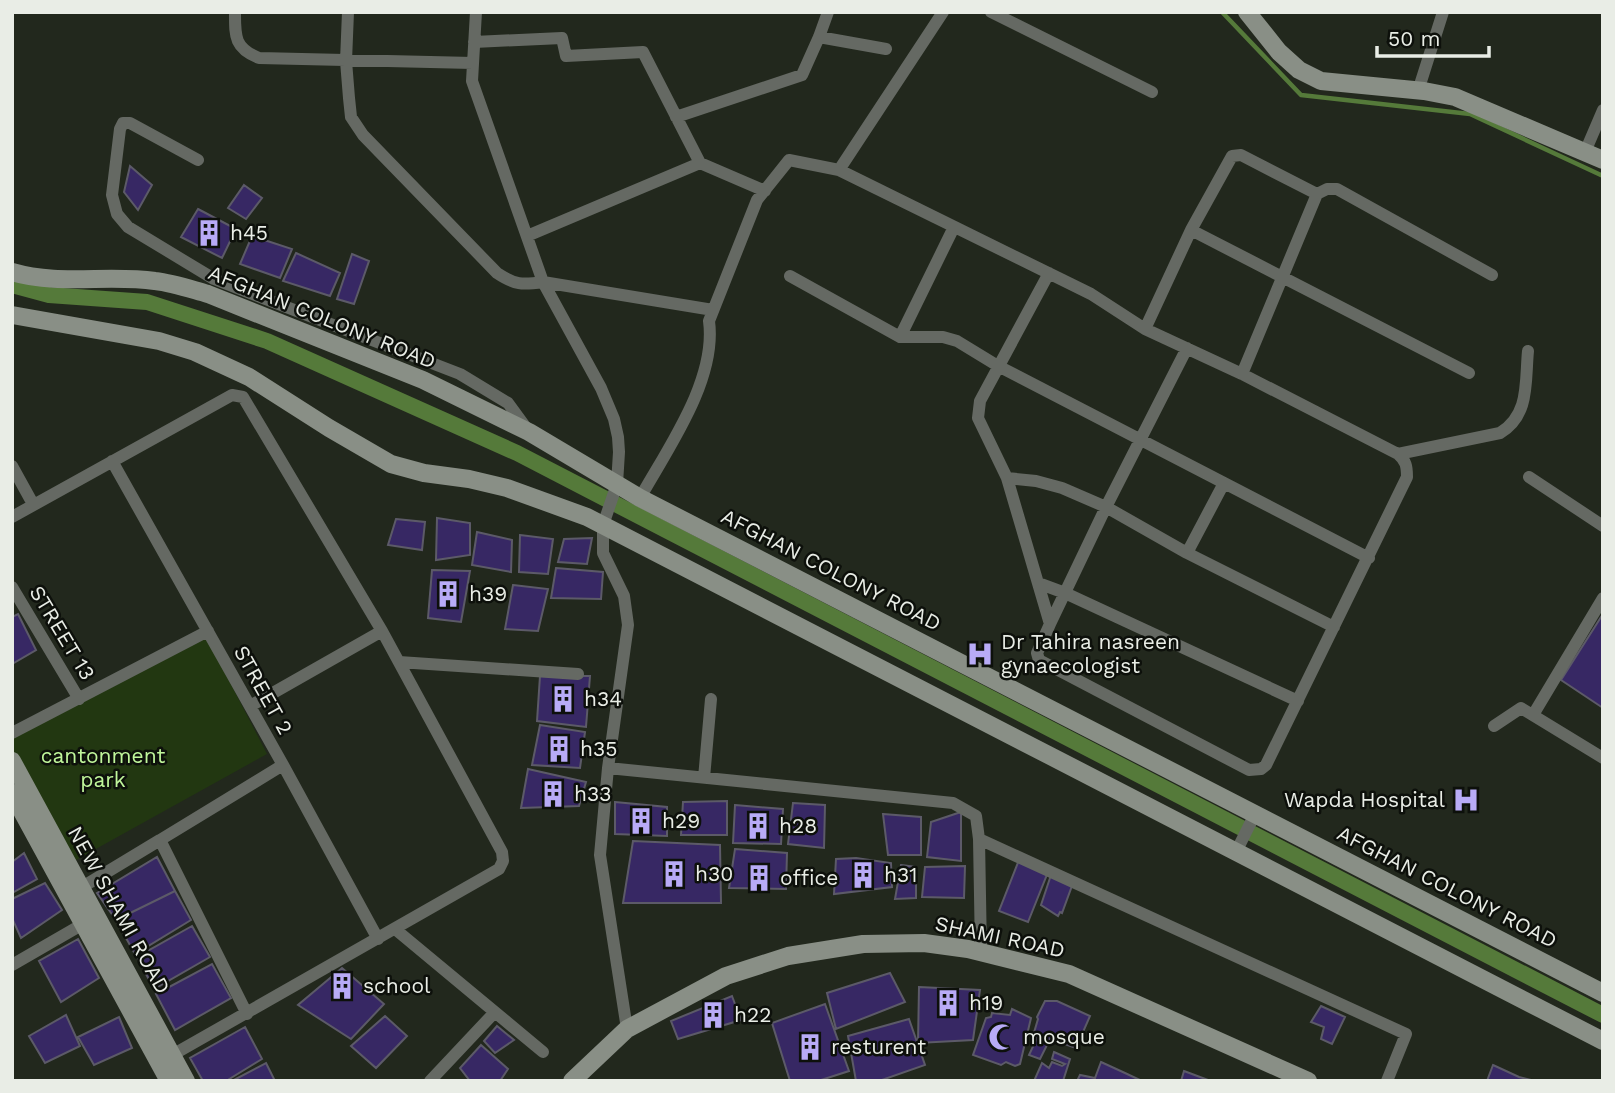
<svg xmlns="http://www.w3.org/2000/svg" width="1615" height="1093" viewBox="0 0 1615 1093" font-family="'Work Sans',sans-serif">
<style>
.green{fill:#223711}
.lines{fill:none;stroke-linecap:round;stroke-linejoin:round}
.stream{stroke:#557a3a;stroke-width:4.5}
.canal{stroke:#557a3a;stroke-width:16}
.building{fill:#372864;stroke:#5c5a68;stroke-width:2}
.street{stroke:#656963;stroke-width:12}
.secondary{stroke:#898f86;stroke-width:18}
.labels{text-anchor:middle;stroke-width:5;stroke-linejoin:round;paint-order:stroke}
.poi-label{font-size:21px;fill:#e9ede6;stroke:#0d100b;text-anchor:start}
.street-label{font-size:21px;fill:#e9ede6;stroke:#0d100b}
.park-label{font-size:21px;fill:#c0f69b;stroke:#0d100b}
</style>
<rect width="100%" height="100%" fill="#22281d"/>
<path class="green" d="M207,638L267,754L76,860L12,752V738Z"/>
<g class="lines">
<path class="stream" d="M1222,12L1301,95L1470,114L1603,176"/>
<path class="canal" d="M12,285L49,295L147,302L267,341L517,453L1603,1015"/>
</g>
<path class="building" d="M130,166L152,185L138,210L124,192Z
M244,185L262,198L246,219L228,208Z
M198,209L236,229L222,258L181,237Z
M252,236L292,249L280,278L240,264Z
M296,253L340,273L330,296L283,281Z
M352,254L369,261L354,304L337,299Z
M437,518L470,523V555L436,560Z
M396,519L425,522L422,550L388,545Z
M477,532L512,540L511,572L472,565Z
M520,535L553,539L548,574L519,572Z
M592,538L587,564L558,562L564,539Z
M556,568L603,572L601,599L551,598Z
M432,570L470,571L461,622L428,618Z
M513,585L548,589L538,631L505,629Z
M18,614L36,650L12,664V617Z
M1603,614V708L1561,680Z
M540,676H590L586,727L537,721Z
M540,725L585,732L580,768L532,765Z
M528,769L586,782L579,806L521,808Z
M727,801V835H681L683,802Z
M615,802L667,807V836L615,834Z
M793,803L825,805L824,848L788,844Z
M735,805L783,809L781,844L733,843Z
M961,812V861L927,857L931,822Z
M883,814L921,817V855H888Z
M633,841L720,845L721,903H623Z
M735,849L787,853L786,889L729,888Z
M24,853L37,879L12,893V862Z
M157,857L175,891L116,920L97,893Z
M856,858L891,863L892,887L834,894L836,859Z
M1019,860L1048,872L1028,922L999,911Z
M901,865L916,867V898L895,899Z
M965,866L964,898L922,897L925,867Z
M1051,875L1073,883L1062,913L1060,912L1058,916L1041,905Z
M45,883L62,910L21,938L12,918V899Z
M175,891L191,920L135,954L116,920Z
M192,926L210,957L154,989L137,957Z
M78,939L99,978L61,1002L39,961Z
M212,964L231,998L175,1030L156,994Z
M342,968L384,1004L351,1039L298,1005Z
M890,973L905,1002L836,1029L827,993Z
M919,987L980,990L973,1040L918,1043Z
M732,996L741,1020L678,1039L671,1021Z
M1045,1001H1057L1090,1016L1076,1048L1050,1039L1040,1059L1029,1055L1037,1038L1033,1036L1038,1019L1037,1017Z
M825,1004L849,1071L818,1081H790L772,1023Z
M1321,1006L1345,1017L1332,1044L1321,1039L1324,1027L1311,1022Z
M1012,1009L1031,1018L1020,1064L1015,1066L1006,1062L1001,1065L973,1055L986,1018L991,1017L992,1013L1010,1015Z
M66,1015L80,1046L45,1063L29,1036Z
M385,1016L407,1036L376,1068L351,1046Z
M119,1017L132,1048L94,1065L78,1037Z
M909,1019L925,1065L879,1081H856L848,1036Z
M497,1026L514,1040L495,1053L484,1041Z
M245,1027L262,1059L226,1081H203L190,1058Z
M481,1045L508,1069L500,1081H470L460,1068Z
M1054,1052L1070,1059L1063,1081H1034L1042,1063L1049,1068L1052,1062L1062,1066L1065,1064L1052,1059Z
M1101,1062L1125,1073L1142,1081H1077L1080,1075L1095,1078Z
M266,1063L275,1081H232Z
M1493,1065L1519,1077L1531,1080L1487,1081Z
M1184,1071L1208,1080L1211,1081H1181Z"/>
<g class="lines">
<path class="street" d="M235,12C235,36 234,48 259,58L473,63
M348,12L346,61L349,98L351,117L363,135L497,273C515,285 522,285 543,282L713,310
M476,12L472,81L543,282L601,388L614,419L618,437L619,452L617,484L603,525V553L624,596L628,625L608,768L600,855L627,1029
M991,12L1152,92
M819,37L886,49
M474,42L562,38L566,56L643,52L700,163
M1418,91L1443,12
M676,117L802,75L819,37L828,12
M1585,152L1603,110
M198,160L130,123H123L120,129L112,195L117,214L128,227L214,279L460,374L508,403L527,429
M839,170L943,12
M1191,230L1469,373
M527,236L700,163L765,191
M790,276L900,337H943L957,341L998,366L1369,558
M1145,329L1191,230L1232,156L1241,155L1317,194
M900,337L954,227
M1242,374L1317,194L1327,189H1337L1492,275
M1398,454L1500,433C1530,415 1525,382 1528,351
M112,461L283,765L378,939
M12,466L33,504
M1529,477L1603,526
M1007,478L1036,481L1062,488L1106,507L1187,553L1334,627
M640,498C668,448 717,380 709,321L757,200L789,160L839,170L1091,294L1145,329L1242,374L1398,454C1406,461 1407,466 1407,477L1266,765L1261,769L1249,770L1039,660L1037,653L1050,624L1007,478L978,418L980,401L1049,273
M12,517L232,395L243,397L382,631L502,852L503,861L499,869L167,1058
M1187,553L1224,483
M1038,583L1065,593L1298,701
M12,587L79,699
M1050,624L1106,507L1187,348
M399,662L578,674
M250,706L382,631
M1533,715L1603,598
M1494,726L1521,708L1603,758
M12,733L208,631
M608,768L953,803L976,816L979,839L1406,1034L1387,1081
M704,778L711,699
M979,839L981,952
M1237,850L1255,814
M74,892L160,840
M395,929L543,1052
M12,965L83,924
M247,1014L160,840L283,765
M430,1081L495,1012"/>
<path class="secondary" d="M1247,12L1279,52L1299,70L1321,81L1424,91L1455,97L1603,160
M12,272C60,286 107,274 155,281C173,283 190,289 208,294L423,380L529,432L640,498L1603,993
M12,315L159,341L195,352L249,377L329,428L391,464L424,473L469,479L507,488L587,517L1603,1041
M12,761L186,1081
M12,793L169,1081
M572,1081L627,1029L726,976L788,956L863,944L924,943L968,949L1069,974L1308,1081"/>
</g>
<defs>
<symbol id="building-bare" viewBox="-9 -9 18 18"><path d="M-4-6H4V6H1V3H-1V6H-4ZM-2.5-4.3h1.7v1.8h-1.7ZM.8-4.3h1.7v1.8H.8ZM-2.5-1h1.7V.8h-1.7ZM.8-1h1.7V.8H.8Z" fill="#b8abf7" stroke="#0d100b" stroke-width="2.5" paint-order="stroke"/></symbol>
<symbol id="hospital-bare" viewBox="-9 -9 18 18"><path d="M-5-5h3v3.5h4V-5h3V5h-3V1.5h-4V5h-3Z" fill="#b8abf7" stroke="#0d100b" stroke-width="2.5" paint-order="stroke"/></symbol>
<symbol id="mosque-bare" viewBox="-9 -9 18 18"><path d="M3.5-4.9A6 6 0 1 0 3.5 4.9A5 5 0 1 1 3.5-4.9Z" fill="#b8abf7" stroke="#0d100b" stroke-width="2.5" paint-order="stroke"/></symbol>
</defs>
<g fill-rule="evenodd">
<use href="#building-bare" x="190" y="214" width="38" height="38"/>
<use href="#building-bare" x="429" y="575" width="38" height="38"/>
<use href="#hospital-bare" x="961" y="635" width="38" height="38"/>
<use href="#building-bare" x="544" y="680" width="38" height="38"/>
<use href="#building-bare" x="540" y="730" width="38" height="38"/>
<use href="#building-bare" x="534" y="775" width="38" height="38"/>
<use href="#hospital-bare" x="1447" y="781" width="38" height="38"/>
<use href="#building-bare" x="622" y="802" width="38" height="38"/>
<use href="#building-bare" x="739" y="807" width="38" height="38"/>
<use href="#building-bare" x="655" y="855" width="38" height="38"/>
<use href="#building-bare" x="844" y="856" width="38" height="38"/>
<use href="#building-bare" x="740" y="859" width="38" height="38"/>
<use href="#building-bare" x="323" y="967" width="38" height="38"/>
<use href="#building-bare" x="929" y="984" width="38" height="38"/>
<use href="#building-bare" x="694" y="996" width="38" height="38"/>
<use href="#mosque-bare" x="983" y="1018" width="38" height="38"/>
<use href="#building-bare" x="791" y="1028" width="38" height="38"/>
</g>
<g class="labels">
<g class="poi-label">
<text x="230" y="240">h45</text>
<text x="469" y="601">h39</text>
<text x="1001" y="649">Dr Tahira nasreen<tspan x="1001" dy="24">gynaecologist</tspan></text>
<text x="584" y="706">h34</text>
<text x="580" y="756">h35</text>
<text x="574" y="801">h33</text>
<text x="1445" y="807" text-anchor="end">Wapda Hospital</text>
<text x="662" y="828">h29</text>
<text x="779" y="833">h28</text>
<text x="695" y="881">h30</text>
<text x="884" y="882">h31</text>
<text x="780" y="885">office</text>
<text x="363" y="993">school</text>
<text x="969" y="1010">h19</text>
<text x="734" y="1022">h22</text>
<text x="1023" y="1044">mosque</text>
<text x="831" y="1054">resturent</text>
</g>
<g class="street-label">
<text transform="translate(322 317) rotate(22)" y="7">AFGHAN COLONY ROAD</text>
<text transform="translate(831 570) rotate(27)" y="7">AFGHAN COLONY ROAD</text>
<text transform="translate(62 633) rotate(59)" y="7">STREET 13</text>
<text transform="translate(263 690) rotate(61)" y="7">STREET 2</text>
<text transform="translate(1447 887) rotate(27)" y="7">AFGHAN COLONY ROAD</text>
<text transform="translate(119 910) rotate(61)" y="7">NEW SHAMI ROAD</text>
<text transform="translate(1000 937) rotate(12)" y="7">SHAMI ROAD</text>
</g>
<g class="park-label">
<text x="103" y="763">cantonment<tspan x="103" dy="24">park</tspan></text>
</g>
</g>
<rect width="1615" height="1093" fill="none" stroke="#e9ede6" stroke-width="28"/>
<path d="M1377 46v10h112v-10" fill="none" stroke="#e9ede6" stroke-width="3.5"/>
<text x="1388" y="46" font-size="21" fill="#e9ede6" stroke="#0d100b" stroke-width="5" paint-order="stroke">50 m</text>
</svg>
